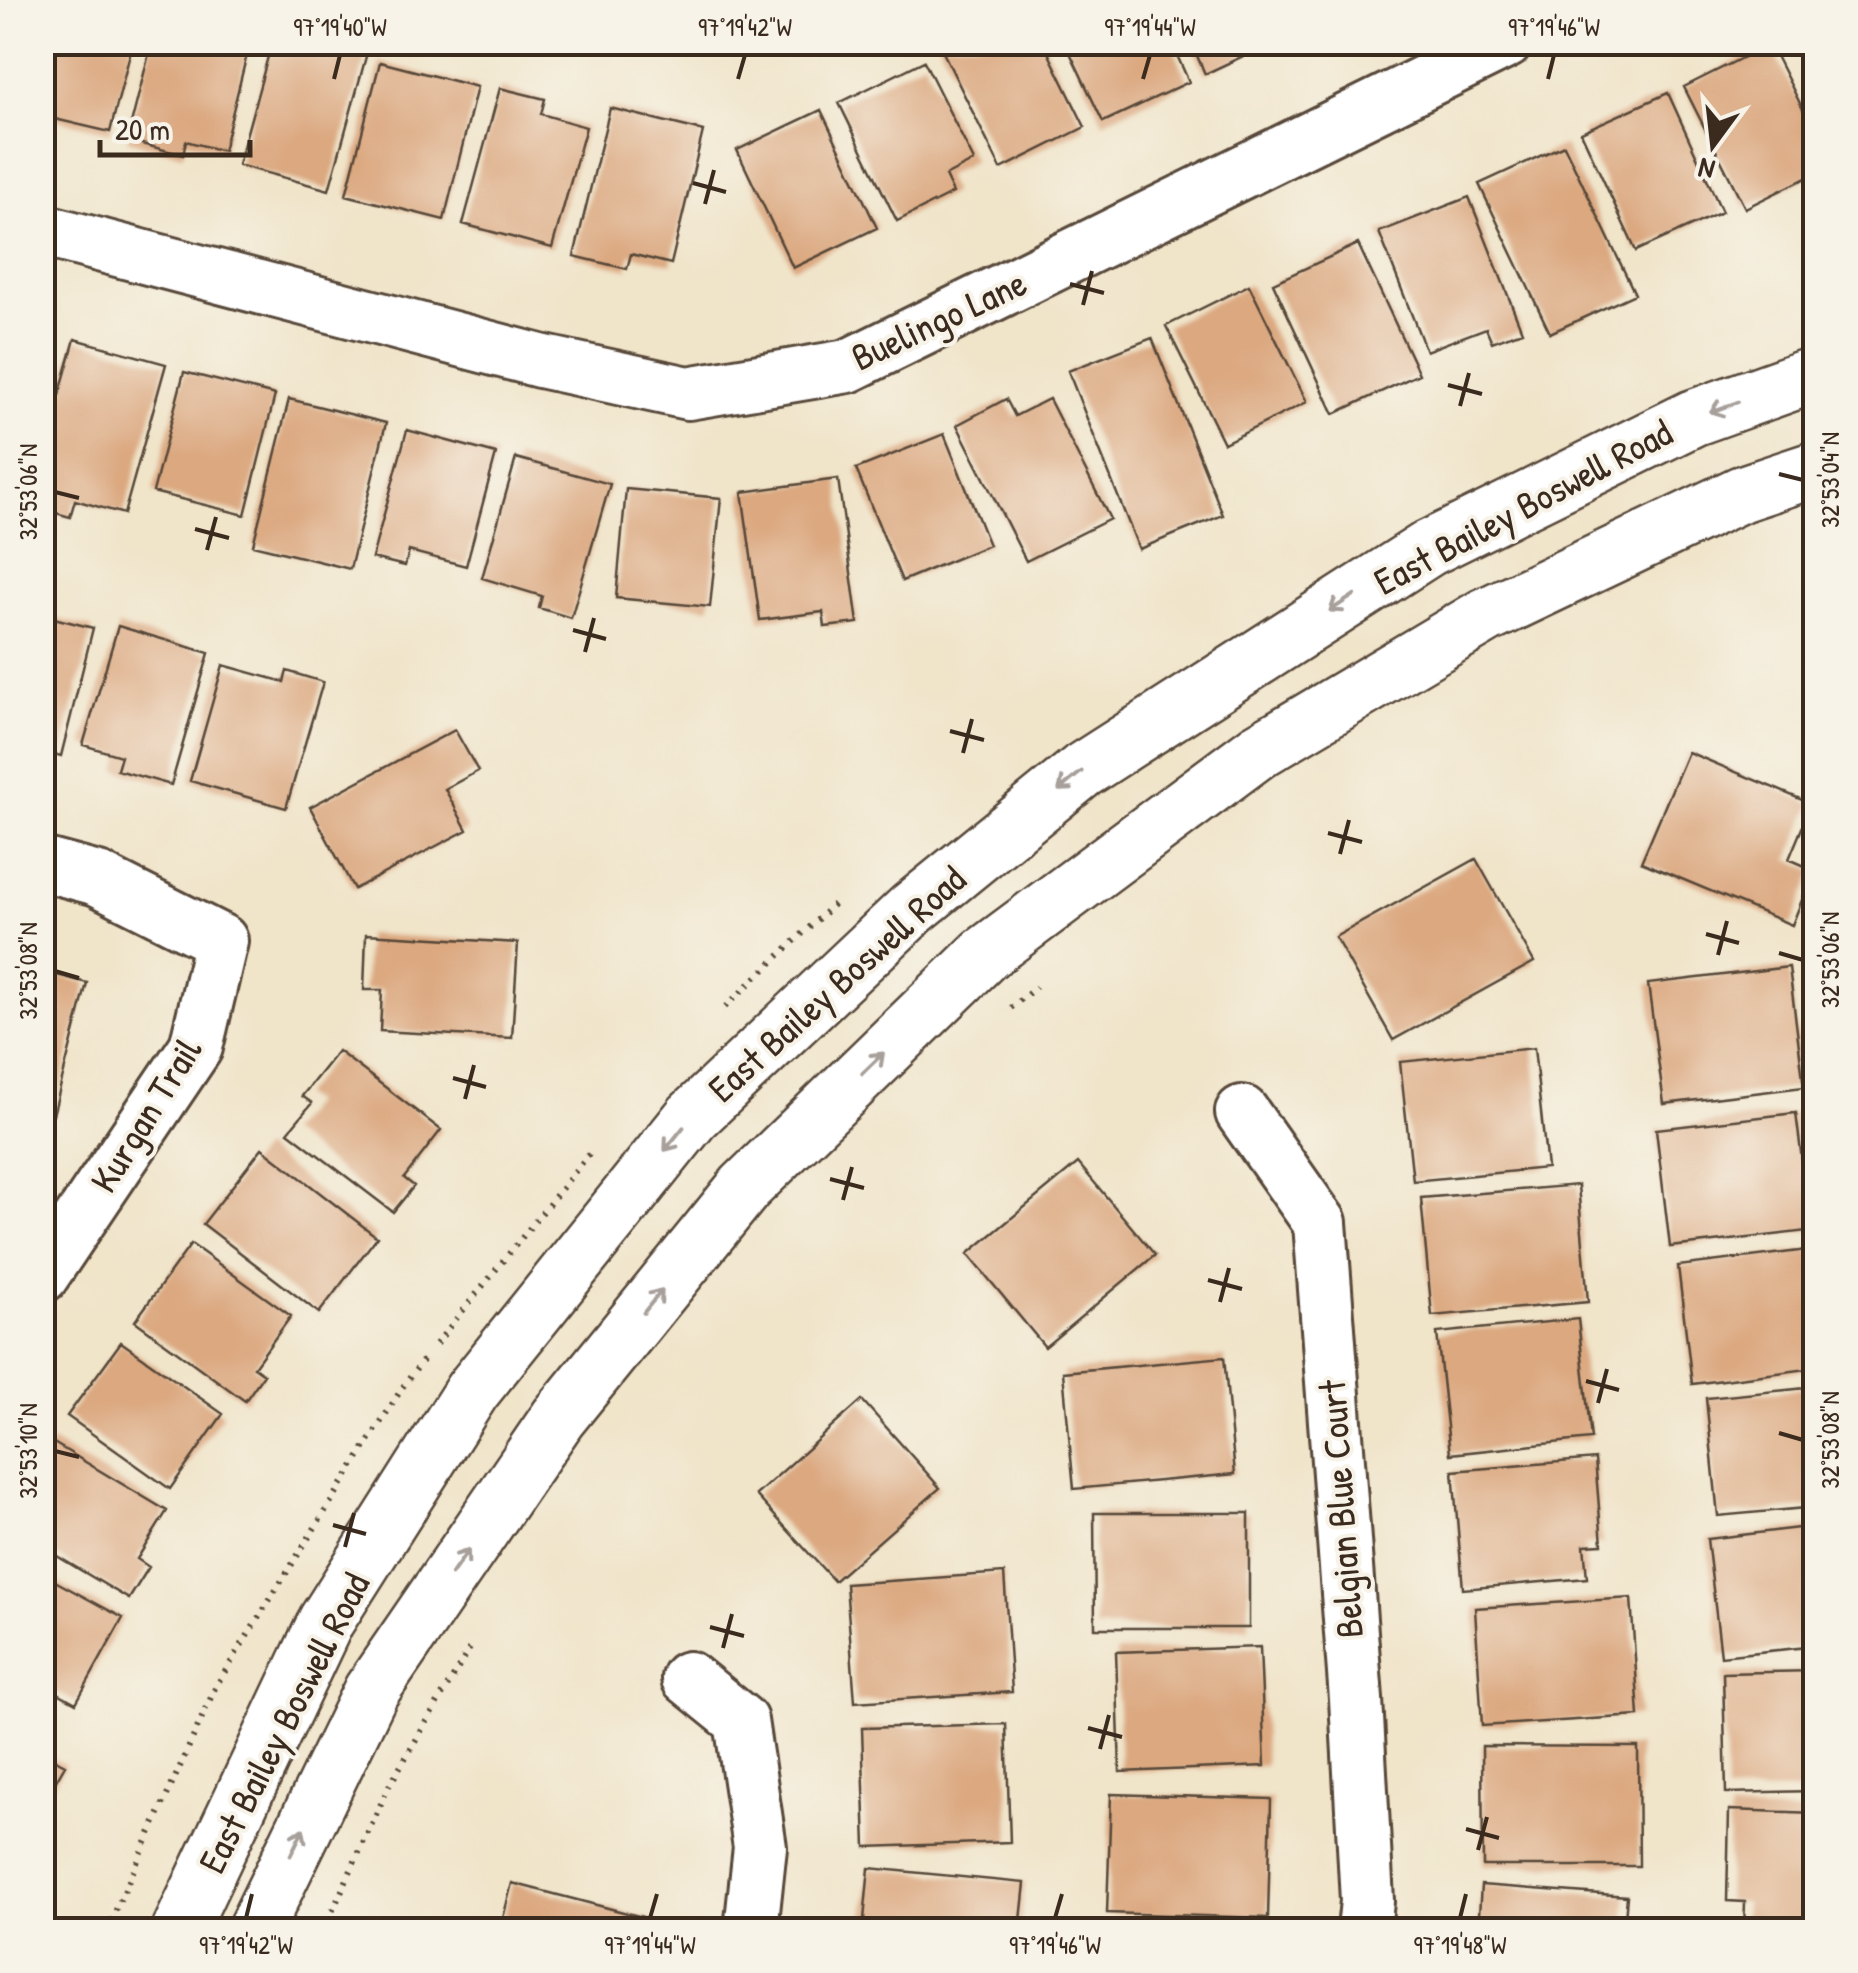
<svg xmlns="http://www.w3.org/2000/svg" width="1858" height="1973" viewBox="0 0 1858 1973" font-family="'Patrick Hand',sans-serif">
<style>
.building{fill:#dba880}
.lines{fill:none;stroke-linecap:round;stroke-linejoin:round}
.street-casing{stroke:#564638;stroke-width:58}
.secondary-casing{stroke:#564638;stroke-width:60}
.path{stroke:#564638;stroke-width:6;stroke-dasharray:2.5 8;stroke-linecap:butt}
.street{stroke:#fff;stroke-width:52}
.secondary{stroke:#fff;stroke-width:55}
.oneway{stroke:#a79f9a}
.ticks{fill:none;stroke:#3b2a1e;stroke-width:4}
.labels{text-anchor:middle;stroke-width:8;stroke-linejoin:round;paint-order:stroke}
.street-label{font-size:38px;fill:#3b2a1e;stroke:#f7f3e8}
.neatline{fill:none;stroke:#3b2a1e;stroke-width:4}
.ticks-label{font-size:25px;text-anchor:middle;fill:#3b2a1e}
</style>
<rect width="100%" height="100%" fill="#f7f3e8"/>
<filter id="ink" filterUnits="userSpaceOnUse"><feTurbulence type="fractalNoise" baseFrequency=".01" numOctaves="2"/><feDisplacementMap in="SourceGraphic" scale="20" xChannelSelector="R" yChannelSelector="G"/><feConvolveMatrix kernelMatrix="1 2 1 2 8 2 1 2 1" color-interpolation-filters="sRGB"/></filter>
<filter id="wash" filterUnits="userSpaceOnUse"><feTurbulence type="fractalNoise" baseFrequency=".0048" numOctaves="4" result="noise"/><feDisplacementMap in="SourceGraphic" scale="40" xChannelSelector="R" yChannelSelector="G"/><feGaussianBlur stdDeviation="2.25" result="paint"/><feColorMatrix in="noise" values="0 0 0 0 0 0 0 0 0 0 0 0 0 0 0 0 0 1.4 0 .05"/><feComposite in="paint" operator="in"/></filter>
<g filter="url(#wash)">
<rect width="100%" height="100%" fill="#f0e4c9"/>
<g id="blocks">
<path class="building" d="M42,42H133L110,132L42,116Z
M152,42H250L223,151L186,141L183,155L127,140Z
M272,42H370L329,190L238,165Z
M938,42H1043L1085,127L1001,169Z
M1065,42H1171L1189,82L1103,122Z
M1191,42H1273L1205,74Z
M1793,42H1816V93Z
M1770,44L1816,135V173L1745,208L1684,87Z
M924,61L974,161L945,176L953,193L897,221L839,103Z
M380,62L477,87L444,220L346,195Z
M500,88L545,99L541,114L586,127L552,248L463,224Z
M1668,93L1722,212L1636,251L1581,132Z
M610,108L703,131L671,264L631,254L627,269L574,256Z
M821,110L877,228L793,268L737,150Z
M1564,145L1635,294L1550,333L1479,184Z
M1469,197L1522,331L1492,342L1486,328L1426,351L1379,232Z
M1358,244L1419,374L1334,414L1273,283Z
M1249,285L1307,402L1224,443L1166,326Z
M42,329L55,333L44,374H42Z
M1152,338L1223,515L1139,549L1068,371Z
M75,339L166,364L124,514L75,500L70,517L42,509V456Z
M184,372L275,395L245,515L153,492Z
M289,399L386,423L350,569L253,545Z
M1006,399L1015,416L1049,399L1110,519L1026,561L957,425Z
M407,430L496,454L466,566L409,551L405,566L372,558Z
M944,434L989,545L902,581L856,469Z
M516,458L610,484L571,618L539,608L542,596L482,578Z
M838,479L858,623L825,627L823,612L760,620L742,492Z
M626,489L721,498L710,607L616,598Z
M42,615L93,628L61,756L42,751Z
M118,626L209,653L171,785L117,770L121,756L83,745Z
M223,665L284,682L287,671L323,682L286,808L190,781Z
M455,730L478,771L445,789L467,830L354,889L310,807Z
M1688,752L1812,804L1789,859L1814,870L1792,925L1641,862Z
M1476,859L1534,962L1393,1040L1335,937Z
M366,934L518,943L512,1038L380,1031L382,990H364Z
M1789,967L1804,1087L1664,1104L1648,984Z
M42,971L87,983L53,1115L42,1112Z
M1534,1048L1547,1168L1413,1181L1400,1062Z
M338,1051L441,1130L404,1178L414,1186L393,1212L288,1132L312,1103L302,1096Z
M1796,1113L1804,1176L1816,1175V1230L1670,1247L1656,1129Z
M262,1148L377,1237L319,1313L203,1224Z
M1078,1163L1155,1255L1045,1347L968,1254Z
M1578,1185L1588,1302L1432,1316L1421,1198Z
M191,1244L291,1316L254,1367L264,1374L245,1401L135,1321Z
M1816,1249V1368L1692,1384L1678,1266Z
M1578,1319L1591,1439L1450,1454L1437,1333Z
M121,1342L223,1414L170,1489L67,1416Z
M1224,1357L1235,1474L1074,1489L1063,1372Z
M1816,1387V1507L1718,1516L1706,1398Z
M862,1400L940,1488L834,1581L756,1495Z
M52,1442L167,1511L137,1559L149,1567L129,1599L42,1547V1458Z
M1595,1459L1602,1544L1584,1545L1587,1578L1463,1589L1453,1471Z
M1094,1513H1249V1628H1095Z
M1816,1526V1646L1721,1656L1707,1539Z
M1004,1573L1012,1692L855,1702L846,1584Z
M42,1574L123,1618L76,1703L42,1684Z
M1631,1598L1639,1716L1482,1726L1475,1608Z
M1260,1647L1265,1766L1120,1772L1116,1652Z
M1816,1671V1791L1726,1793L1723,1673Z
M42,1705L52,1711L42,1729Z
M1006,1724L1010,1842L866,1847L862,1728Z
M1482,1746L1638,1747L1639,1866H1483Z
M42,1753L65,1765L42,1805Z
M1111,1794L1271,1799L1268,1918L1107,1913Z
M1729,1810L1816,1813V1930H1744L1745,1902L1727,1901Z
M869,1868L1025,1883L1020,1930H863Z
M512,1883L650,1919L647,1930H500Z
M1481,1885L1627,1896L1624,1930H1478Z"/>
</g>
</g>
<g filter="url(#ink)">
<use href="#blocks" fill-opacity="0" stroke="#564638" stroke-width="2.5"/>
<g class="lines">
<defs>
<path id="street" d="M42,230L540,361L688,393L848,366L1506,42
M42,864L98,879L221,941L196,1047L42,1276
M1242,1112L1320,1223L1356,1699L1367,1901L1364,1930
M688,1678L741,1721L760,1847L751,1930"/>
<path id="secondary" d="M180,1930L326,1621L472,1391L692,1117L912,909L1083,770L1429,548L1693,418L1816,374
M255,1930L371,1691L558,1418L745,1187L985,954L1258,751L1485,616L1741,494L1816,469"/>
</defs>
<use href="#street" class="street-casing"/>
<use href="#secondary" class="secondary-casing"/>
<path class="path" d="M725,1007L836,902
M1011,1008L1036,987
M436,1344L591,1152
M107,1930L216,1686L404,1385L428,1354
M324,1930L389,1786L470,1648"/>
<use href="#street" class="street"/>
<use href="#secondary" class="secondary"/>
</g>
<defs><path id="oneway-shaft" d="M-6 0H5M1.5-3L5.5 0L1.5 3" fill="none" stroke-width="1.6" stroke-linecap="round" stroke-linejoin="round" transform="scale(2.5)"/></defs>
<g class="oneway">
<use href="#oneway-shaft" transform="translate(1724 407) rotate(160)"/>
<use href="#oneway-shaft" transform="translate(1342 603) rotate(147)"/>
<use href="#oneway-shaft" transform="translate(1070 781) rotate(141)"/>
<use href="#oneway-shaft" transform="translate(873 1063) rotate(-44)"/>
<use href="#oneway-shaft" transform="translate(674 1139) rotate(129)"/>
<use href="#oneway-shaft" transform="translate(653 1301) rotate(-51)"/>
<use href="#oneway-shaft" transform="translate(460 1562) rotate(-55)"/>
<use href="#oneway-shaft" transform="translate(297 1842) rotate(-64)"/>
</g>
</g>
<path class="ticks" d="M334,79L340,55M738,79L745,55M1143,79L1150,55M1548,79L1554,55M693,183L726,192M705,204L714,170M1070,284L1104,293M1083,305L1092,271M1448,385L1482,394M1460,406L1469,373M1779,474L1803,480M55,492L79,498M195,529L229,538M207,550L216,517M573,630L606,639M585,652L594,618M950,731L984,740M963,753L972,719M1328,833L1362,842M1340,854L1349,820M1706,934L1739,943M1779,953L1803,960M1718,955L1727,921M55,971L79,978M453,1078L486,1087M465,1099L474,1065M830,1179L864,1188M843,1200L852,1167M1208,1280L1242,1289M1220,1302L1229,1268M1586,1381L1619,1390M1598,1403L1607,1369M1779,1433L1803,1440M55,1451L79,1457M333,1525L366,1534M345,1547L354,1513M710,1627L744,1636M723,1648L732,1614M1088,1728L1122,1737M1100,1749L1109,1715M1466,1829L1499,1838M1478,1850L1487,1817M246,1918L252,1894M650,1918L657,1894M1055,1918L1062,1894M1460,1918L1466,1894"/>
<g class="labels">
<g class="street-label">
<text transform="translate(939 320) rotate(-25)" y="13">Buelingo Lane</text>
<text transform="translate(1523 507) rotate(-28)" y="13">East Bailey Boswell Road</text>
<text transform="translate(837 984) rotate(-42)" y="13">East Bailey Boswell Road</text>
<text transform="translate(146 1115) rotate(-58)" y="13">Kurgan Trail</text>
<text transform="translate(1341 1509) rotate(-94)" y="13">Belgian Blue Court</text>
<text transform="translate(284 1723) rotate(-63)" y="13">East Bailey Boswell Road</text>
</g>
</g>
<rect width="1858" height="1973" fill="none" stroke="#f7f3e8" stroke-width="110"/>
<g transform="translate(1713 145) rotate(195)" stroke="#f7f3e8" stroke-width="8" paint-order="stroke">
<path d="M0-8L18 38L0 25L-18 38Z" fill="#3b2a1e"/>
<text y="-15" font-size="28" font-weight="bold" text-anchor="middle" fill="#3b2a1e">N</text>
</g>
<path d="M100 140v15h150v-15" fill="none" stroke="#3b2a1e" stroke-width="5"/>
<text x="115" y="140" font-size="30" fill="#3b2a1e" stroke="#f7f3e8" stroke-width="8" paint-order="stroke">20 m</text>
<rect x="55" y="55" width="1748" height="1863" class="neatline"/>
<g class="ticks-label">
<text x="340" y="36">97°19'40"W</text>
<text x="745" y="36">97°19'42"W</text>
<text x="1150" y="36">97°19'44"W</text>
<text x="1554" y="36">97°19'46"W</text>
<text transform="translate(1830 480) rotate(-90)" y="9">32°53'04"N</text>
<text transform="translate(28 492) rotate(-90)" y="9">32°53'06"N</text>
<text transform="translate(1830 960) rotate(-90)" y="9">32°53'06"N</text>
<text transform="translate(28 971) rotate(-90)" y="9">32°53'08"N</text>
<text transform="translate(1830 1440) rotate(-90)" y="9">32°53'08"N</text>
<text transform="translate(28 1451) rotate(-90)" y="9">32°53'10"N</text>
<text x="246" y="1954">97°19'42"W</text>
<text x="650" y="1954">97°19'44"W</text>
<text x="1055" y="1954">97°19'46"W</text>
<text x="1460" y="1954">97°19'48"W</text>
</g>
</svg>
